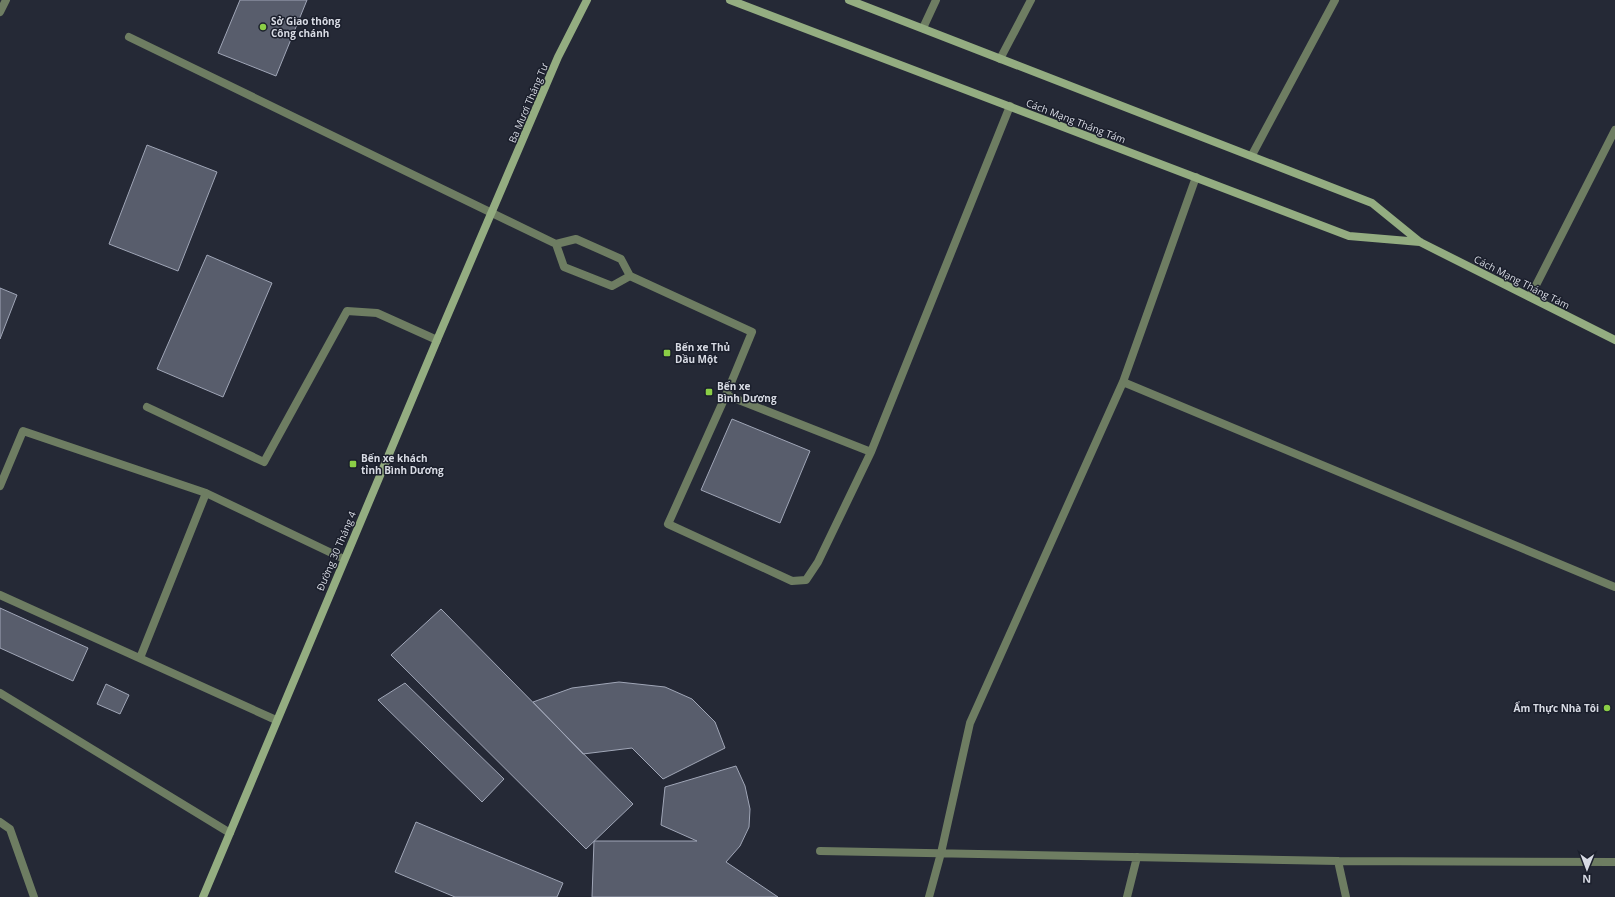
<svg xmlns="http://www.w3.org/2000/svg" width="1615" height="897" viewBox="0 0 1615 897" font-family="'Open Sans',sans-serif">
<style>
.building{fill:#585d6c;stroke:#a0a6b7}
.lines{fill:none;stroke-linecap:round;stroke-linejoin:round}
.lane{stroke:#6e7d62;stroke-width:8}
.street{stroke:#6e7d62;stroke-width:8}
.secondary{stroke:#94ad81;stroke-width:8}
.poi-dot{fill:#8bce46;stroke:#1b1f2c;stroke-width:1.5}
.labels{text-anchor:middle;stroke-width:3;stroke-linejoin:round;paint-order:stroke}
.poi-label{font-size:10px;font-weight:bold;fill:#d8dbe4;stroke:#1b1f2c;text-anchor:start}
.street-label{font-size:10px;fill:#d8dbe4;stroke:#1b1f2c}
</style>
<rect width="100%" height="100%" fill="#252936"/>
<path class="building" d="M240,0H307L276,76L218,53Z
M147,145L217,172L178,271L109,244Z
M207,255L272,283L223,397L157,369Z
M0,288L17,295L0,339Z
M732,419L810,451L780,523L701,490Z
M0,608L88,648L73,681L0,648Z
M441,609L633,804L586,849L391,655Z
M619,682L665,687L692,699L715,722L725,748L663,779L632,748L583,754L533,702L572,688Z
M405,683L504,779L482,802L378,700Z
M106,684L129,695L120,714L97,704Z
M736,766L745,786L750,809L749,827L740,846L726,862L778,897H592L594,841H697L661,825L665,787Z
M416,822L563,883L557,897H455L395,872Z"/>
<g class="lines">
<path class="lane" d="M129,37L556,244L576,239L621,259L630,276L752,332L726,395L668,524L792,581L806,580L818,562L871,452L1010,106
M1000,59L1031,0
M556,244L564,267L612,286L630,276
M726,395L871,452
M147,407L264,462L347,311L377,313L437,340
M0,486L23,431L206,493L344,559
M0,595L276,720
M140,658L206,493"/>
<path class="street" d="M0,12L6,0
M923,28L936,0
M1252,155L1335,0
M1530,297L1615,130
M1123,382L1615,587
M0,693L230,833
M0,822L10,829L34,897
M820,851L1338,861L1615,862
M1338,861L1346,897
M929,897L941,853L970,723L1123,382L1196,177
M1127,897L1137,857"/>
<path class="secondary" d="M730,0L1349,236L1420,242
M849,0L1372,203L1420,242L1615,340
M203,897L437,340L558,57L587,0"/>
</g>
<g class="poi-dot">
<circle cx="263" cy="27" r="4"/>
<rect x="663" y="349" width="8" height="8" rx="2"/>
<rect x="705" y="388" width="8" height="8" rx="2"/>
<rect x="349" y="460" width="8" height="8" rx="2"/>
<circle cx="1607" cy="708" r="4"/>
</g>
<g class="labels">
<g class="poi-label">
<text x="271" y="25">Sở Giao thông<tspan x="271" dy="12">Công chánh</tspan></text>
<text x="675" y="351">Bến xe Thủ<tspan x="675" dy="12">Dầu Một</tspan></text>
<text x="717" y="390">Bến xe<tspan x="717" dy="12">Bình Dương</tspan></text>
<text x="361" y="462">Bến xe khách<tspan x="361" dy="12">tỉnh Bình Dương</tspan></text>
<text x="1599" y="712" text-anchor="end">Ẩm Thực Nhà Tôi</text>
</g>
<g class="street-label">
<text transform="translate(528 103) rotate(-67)" y="4">Ba Mươi Tháng Tư</text>
<text transform="translate(1076 121) rotate(21)" y="4">Cách Mạng Tháng Tám</text>
<text transform="translate(1522 282) rotate(27)" y="4">Cách Mạng Tháng Tám</text>
<text transform="translate(336 551) rotate(-67)" y="4">Đường 30 Tháng 4</text>
</g>
</g>
<g transform="translate(1587 869) rotate(181)" stroke="#1b1f2c" stroke-width="3" paint-order="stroke">
<path d="M0-3L7 15L0 10L-7 15Z" fill="#d8dbe4"/>
<text y="-6" font-size="11" font-weight="bold" text-anchor="middle" fill="#d8dbe4">N</text>
</g>
</svg>
